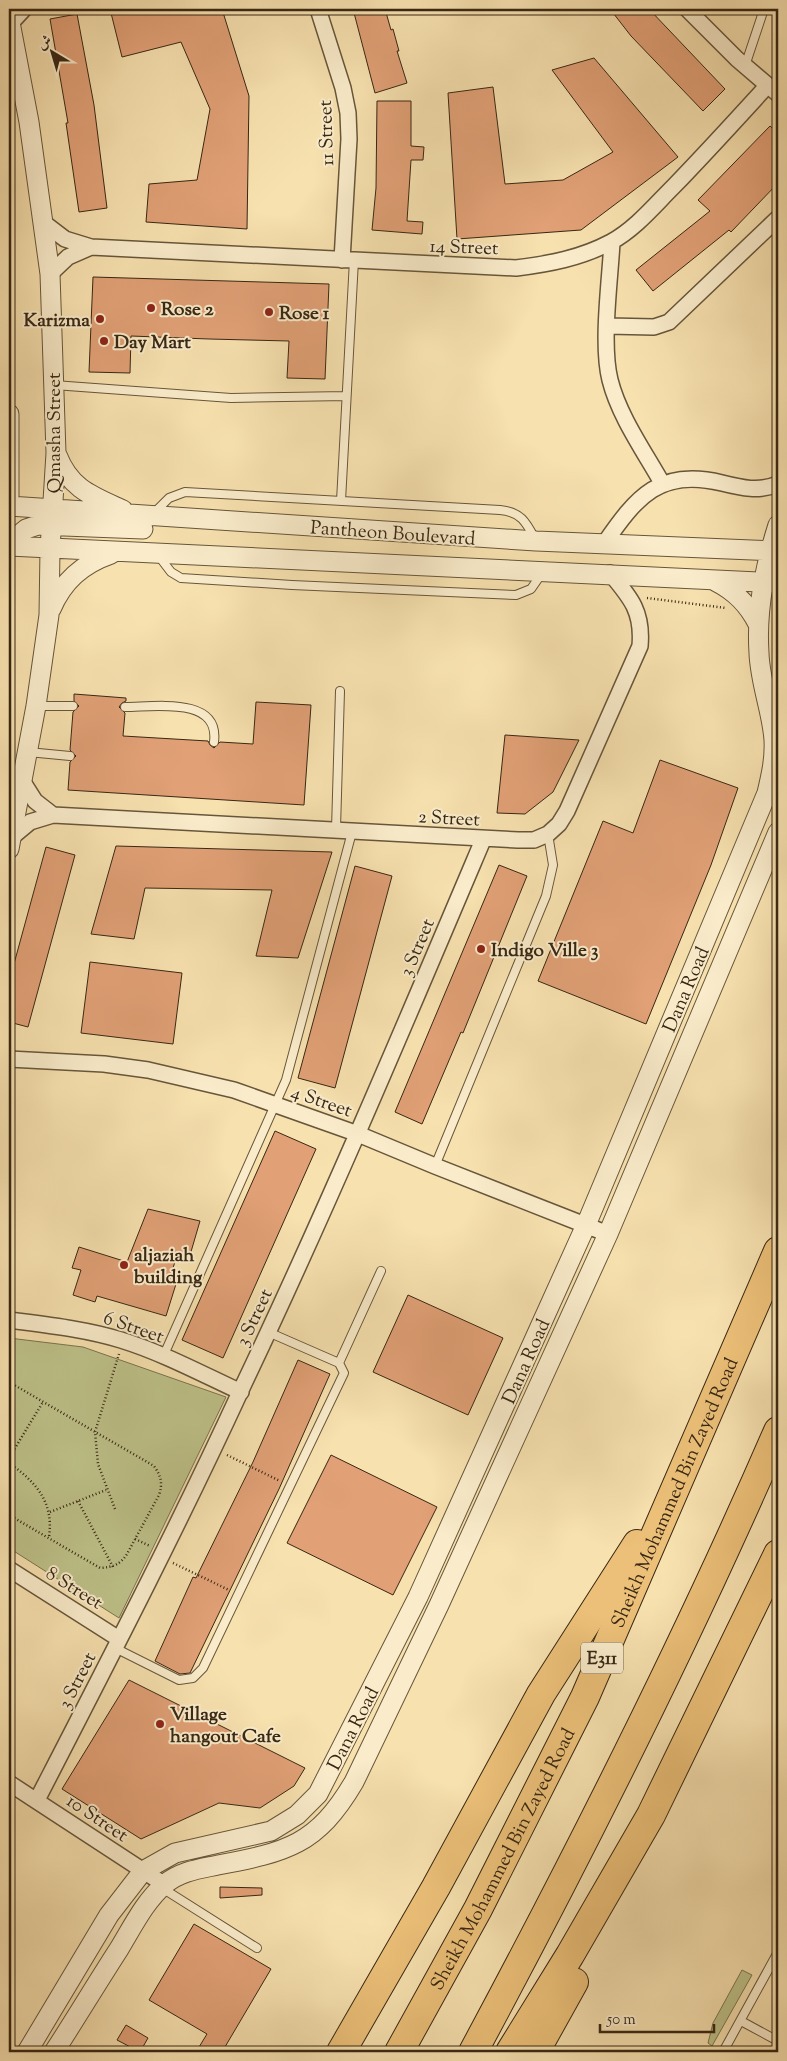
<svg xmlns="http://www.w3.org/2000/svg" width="787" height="2061" viewBox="0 0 787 2061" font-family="'Sorts Mill Goudy',Amiri,serif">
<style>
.green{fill:#bec28a;stroke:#7a744f}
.building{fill:#e1a076;stroke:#372714}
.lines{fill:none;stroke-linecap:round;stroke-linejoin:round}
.service-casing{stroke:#67563b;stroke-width:10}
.minor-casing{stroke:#67563b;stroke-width:18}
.tertiary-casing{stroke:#67563b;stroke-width:21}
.motorway-casing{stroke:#372714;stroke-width:30}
.path{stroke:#372714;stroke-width:2.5;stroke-dasharray:1 2.5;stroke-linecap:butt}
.service{stroke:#faeccb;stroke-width:8}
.minor{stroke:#faeccb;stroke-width:15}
.tertiary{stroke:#faeccb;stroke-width:19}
.motorway{stroke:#ecc078;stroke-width:28}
.poi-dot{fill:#8f2418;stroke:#faeccb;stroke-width:2}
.labels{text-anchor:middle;stroke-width:4;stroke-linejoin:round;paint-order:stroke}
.shield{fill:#faeccb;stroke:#72624b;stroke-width:1}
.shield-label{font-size:18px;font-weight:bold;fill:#372714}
.street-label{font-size:19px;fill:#372714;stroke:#faeccb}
.poi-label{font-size:19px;font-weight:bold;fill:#372714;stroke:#faeccb;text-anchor:start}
</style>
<rect width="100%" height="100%" fill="#f7e1af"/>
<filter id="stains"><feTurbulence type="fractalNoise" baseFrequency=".004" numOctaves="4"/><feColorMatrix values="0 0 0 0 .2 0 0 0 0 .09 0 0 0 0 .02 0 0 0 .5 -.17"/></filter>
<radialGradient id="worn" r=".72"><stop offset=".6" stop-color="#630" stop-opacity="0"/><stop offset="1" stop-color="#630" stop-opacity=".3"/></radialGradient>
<path class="green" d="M9,1338L83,1347L226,1397L119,1618L9,1548Z
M742,1970L752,1975L712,2046L708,2043L713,2023Z"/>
<path class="building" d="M128,9H222L249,96L247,229L146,222L149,184L197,180L210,109L181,42L122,57L111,13Z
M353,9H385L391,30L393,29L399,51H397L407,83L375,93Z
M610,9H649L725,89L703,111L631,36Z
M77,14L94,105L107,208L79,212L66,123H68L50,19Z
M594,58L678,157L581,230L457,239L448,93L493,87L505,184L563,180L613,152L552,70Z
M377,101H411V146L424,147L423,160H411L407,221L423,222L422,234L372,230L376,188Z
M770,126L778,133V183L731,232L729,230L653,291L636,270L710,211L698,200Z
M93,277L329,284L325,379L287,378L289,341L209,339L131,336L130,373L89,372Z
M74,694L126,698V701L122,703L119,707L125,713L123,736L208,741L210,745L214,748L220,742L253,744L256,702L311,705L304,805L68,790L70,762L76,756L70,750L73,712L79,706L74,701Z
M505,735L579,740L553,792L525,814L497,813Z
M660,760L738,788L711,865L646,1024L538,981L603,821L633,833Z
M116,846L332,852L298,958L256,956L272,890L145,888L134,939L91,934Z
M46,847L75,855L28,1027L9,1022V982Z
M499,865L527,876L463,1033L461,1032L422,1124L395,1112Z
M355,866L392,876L335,1088L298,1078Z
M90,962L182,973L173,1044L81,1033Z
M275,1131L316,1149L223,1358L182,1340Z
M148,1209L200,1221L188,1262L176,1258L169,1282L176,1284L166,1316L97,1296L95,1302L73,1295L81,1270L72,1268L79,1247L127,1262Z
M408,1295L503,1338L468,1415L373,1372Z
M298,1360L330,1374L279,1489L190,1673L180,1674L155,1661L193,1577L196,1578L253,1462Z
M331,1455L437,1507L393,1595L287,1543Z
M129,1680L305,1768L294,1786L260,1808L219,1803L141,1839L62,1789Z
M220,1887L262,1888V1895L220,1898Z
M194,1924L271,1969L222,2052H196L207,2034L149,2000Z
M126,2025L148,2038L140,2052L117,2040Z"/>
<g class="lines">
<defs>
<path id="service" d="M745,66L764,9
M54,385L231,398L346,396
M341,501L354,260
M154,513L169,498L185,492L500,510C521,512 526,522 535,539
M158,555L171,572L181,578L292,585L516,595L531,589L542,573
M36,706H73
M125,707C154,707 220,696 214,742
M28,752L70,756
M336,829L340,691
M435,1166L546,896L553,865L548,834
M163,1357L286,1080L352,832
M339,1363L381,1271
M115,1648L179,1680L193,1678L203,1668L344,1373L339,1363L268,1332
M162,1888L257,1948
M741,2021L778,2041
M723,2052L778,1952"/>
<path id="minor" d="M318,9L343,88L348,113L349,139L342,260
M687,9L737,59L778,94
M10,24L24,9
M44,223L65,239L91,247L516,268C549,264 581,258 611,242C635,229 654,206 673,187C705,154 736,120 767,86
M612,242C610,281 601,344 610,380C619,416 644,451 662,483
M50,274L68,257L91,247
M608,326L654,327L669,322L778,218
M604,544C637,496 660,468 722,483C742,488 759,492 778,484
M23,782L35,801L53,815
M12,837L30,822L53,815L518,840H534L548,834L559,824L567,811L640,646C643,612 631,598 610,573
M9,1059L104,1064L148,1070L234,1090L358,1134L435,1166L608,1234
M9,1320C47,1325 85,1329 121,1340C163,1353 202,1374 241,1392
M9,1569L119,1639
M9,1783L165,1885
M37,1800C107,1664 177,1529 241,1390C327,1209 405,1024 483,840"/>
<path id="tertiary" d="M9,17L29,122L50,274L56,453L50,549L49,615L36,706L9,849
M9,414V496
M57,455C70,489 92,496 123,510
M9,506L536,541L778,551
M9,543L26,529L38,525L143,529
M9,546L778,583
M715,581C735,591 748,604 758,624
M51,609C63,581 82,564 111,554
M27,2052L109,1915L143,1871L175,1853L271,1831L297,1815L318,1794L418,1597L586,1225L767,793C771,776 775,759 774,740C772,711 760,683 759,653C756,609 765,566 778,525
M54,2052C76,2018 97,1983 119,1949C133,1926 145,1901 165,1884C181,1871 199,1869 218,1865C287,1852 317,1845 354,1782L439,1605L608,1234L778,832"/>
<g id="motorway">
<path d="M341,2052L436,1887L541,1694L637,1544"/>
<path id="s1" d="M399,2052L478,1909L585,1697L778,1251"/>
<path d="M473,2052C582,1849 686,1643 778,1431"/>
<path d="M510,2052L570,1955L651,1815L778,1554"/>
<path d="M535,2052L574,1982"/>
</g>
</defs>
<use href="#service" class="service-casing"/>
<use href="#minor" class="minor-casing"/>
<use href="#tertiary" class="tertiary-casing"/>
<use href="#motorway" class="motorway-casing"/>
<path class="path" d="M647,598L726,608
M9,1382L154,1466C161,1476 163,1483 159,1495L127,1554C120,1565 113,1567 100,1568L9,1515
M227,1455L280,1481
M9,1458L43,1402
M9,1463C36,1482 54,1502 49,1537
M78,1501L113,1567
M115,1509L98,1464L95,1432L119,1354
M50,1512L106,1490
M135,1539L150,1546
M173,1563L229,1590"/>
<use href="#service" class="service"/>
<use href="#minor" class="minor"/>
<use href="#tertiary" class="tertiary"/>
<use href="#motorway" class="motorway"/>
</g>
<g class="poi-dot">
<circle cx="151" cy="308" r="5"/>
<circle cx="269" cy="312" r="5"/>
<circle cx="100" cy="319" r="5"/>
<circle cx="104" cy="341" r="5"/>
<circle cx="481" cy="949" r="5"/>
<circle cx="124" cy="1265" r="5"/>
<circle cx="160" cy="1724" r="5"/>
</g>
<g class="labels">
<rect class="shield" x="581" y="1642.5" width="42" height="31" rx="4"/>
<g class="shield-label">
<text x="602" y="1664">E311</text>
</g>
<g class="street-label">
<text transform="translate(325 133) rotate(-92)" y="7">11 Street</text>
<text transform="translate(464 246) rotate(2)" y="7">14 Street</text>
<text transform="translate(53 433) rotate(-90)" y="7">Qmasha Street</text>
<text transform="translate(393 532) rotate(4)" y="7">Pantheon Boulevard</text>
<text transform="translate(449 817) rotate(3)" y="7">2 Street</text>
<text transform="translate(416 947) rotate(-67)" y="7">3 Street</text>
<text transform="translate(685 989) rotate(-67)" y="7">Dana Road</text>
<text transform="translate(322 1100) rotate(19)" y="7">4 Street</text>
<text transform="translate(253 1317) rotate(-65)" y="7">3 Street</text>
<text transform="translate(134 1326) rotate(19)" y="7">6 Street</text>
<text transform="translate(525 1361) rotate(-66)" y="7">Dana Road</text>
<text dy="7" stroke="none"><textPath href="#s1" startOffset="624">Sheikh Mohammed Bin Zayed Road</textPath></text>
<text transform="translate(75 1587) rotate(32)" y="7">8 Street</text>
<text transform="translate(76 1680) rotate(-63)" y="7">3 Street</text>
<text transform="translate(352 1728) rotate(-63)" y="7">Dana Road</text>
<text transform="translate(98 1817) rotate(34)" y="7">10 Street</text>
<text dy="7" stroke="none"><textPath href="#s1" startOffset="219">Sheikh Mohammed Bin Zayed Road</textPath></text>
</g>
<g class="poi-label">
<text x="161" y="315">Rose 2</text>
<text x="279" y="319">Rose 1</text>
<text x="90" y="326" text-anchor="end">Karizma</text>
<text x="114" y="348">Day Mart</text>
<text x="491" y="956">Indigo Ville 3</text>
<text x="134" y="1261">aljaziah<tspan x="134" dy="22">building</tspan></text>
<text x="170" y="1720">Village<tspan x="170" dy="22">hangout Cafe</tspan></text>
</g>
</g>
<rect width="787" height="2061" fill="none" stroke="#f7e1af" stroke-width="30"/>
<rect x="10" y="10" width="767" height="2041" fill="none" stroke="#372714" stroke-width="2.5"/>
<rect x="15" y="15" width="757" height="2031" fill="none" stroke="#372714"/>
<g transform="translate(52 52) rotate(322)" stroke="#faeccb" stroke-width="4" paint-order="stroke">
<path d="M0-4L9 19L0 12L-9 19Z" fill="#372714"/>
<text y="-8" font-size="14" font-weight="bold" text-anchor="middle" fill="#372714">ش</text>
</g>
<path d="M600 2024v8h114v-8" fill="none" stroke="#372714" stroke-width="2.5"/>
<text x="607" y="2024" font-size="15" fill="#372714" stroke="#faeccb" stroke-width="4" paint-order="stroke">50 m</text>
<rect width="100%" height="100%" filter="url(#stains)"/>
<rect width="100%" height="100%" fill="url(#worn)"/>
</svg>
